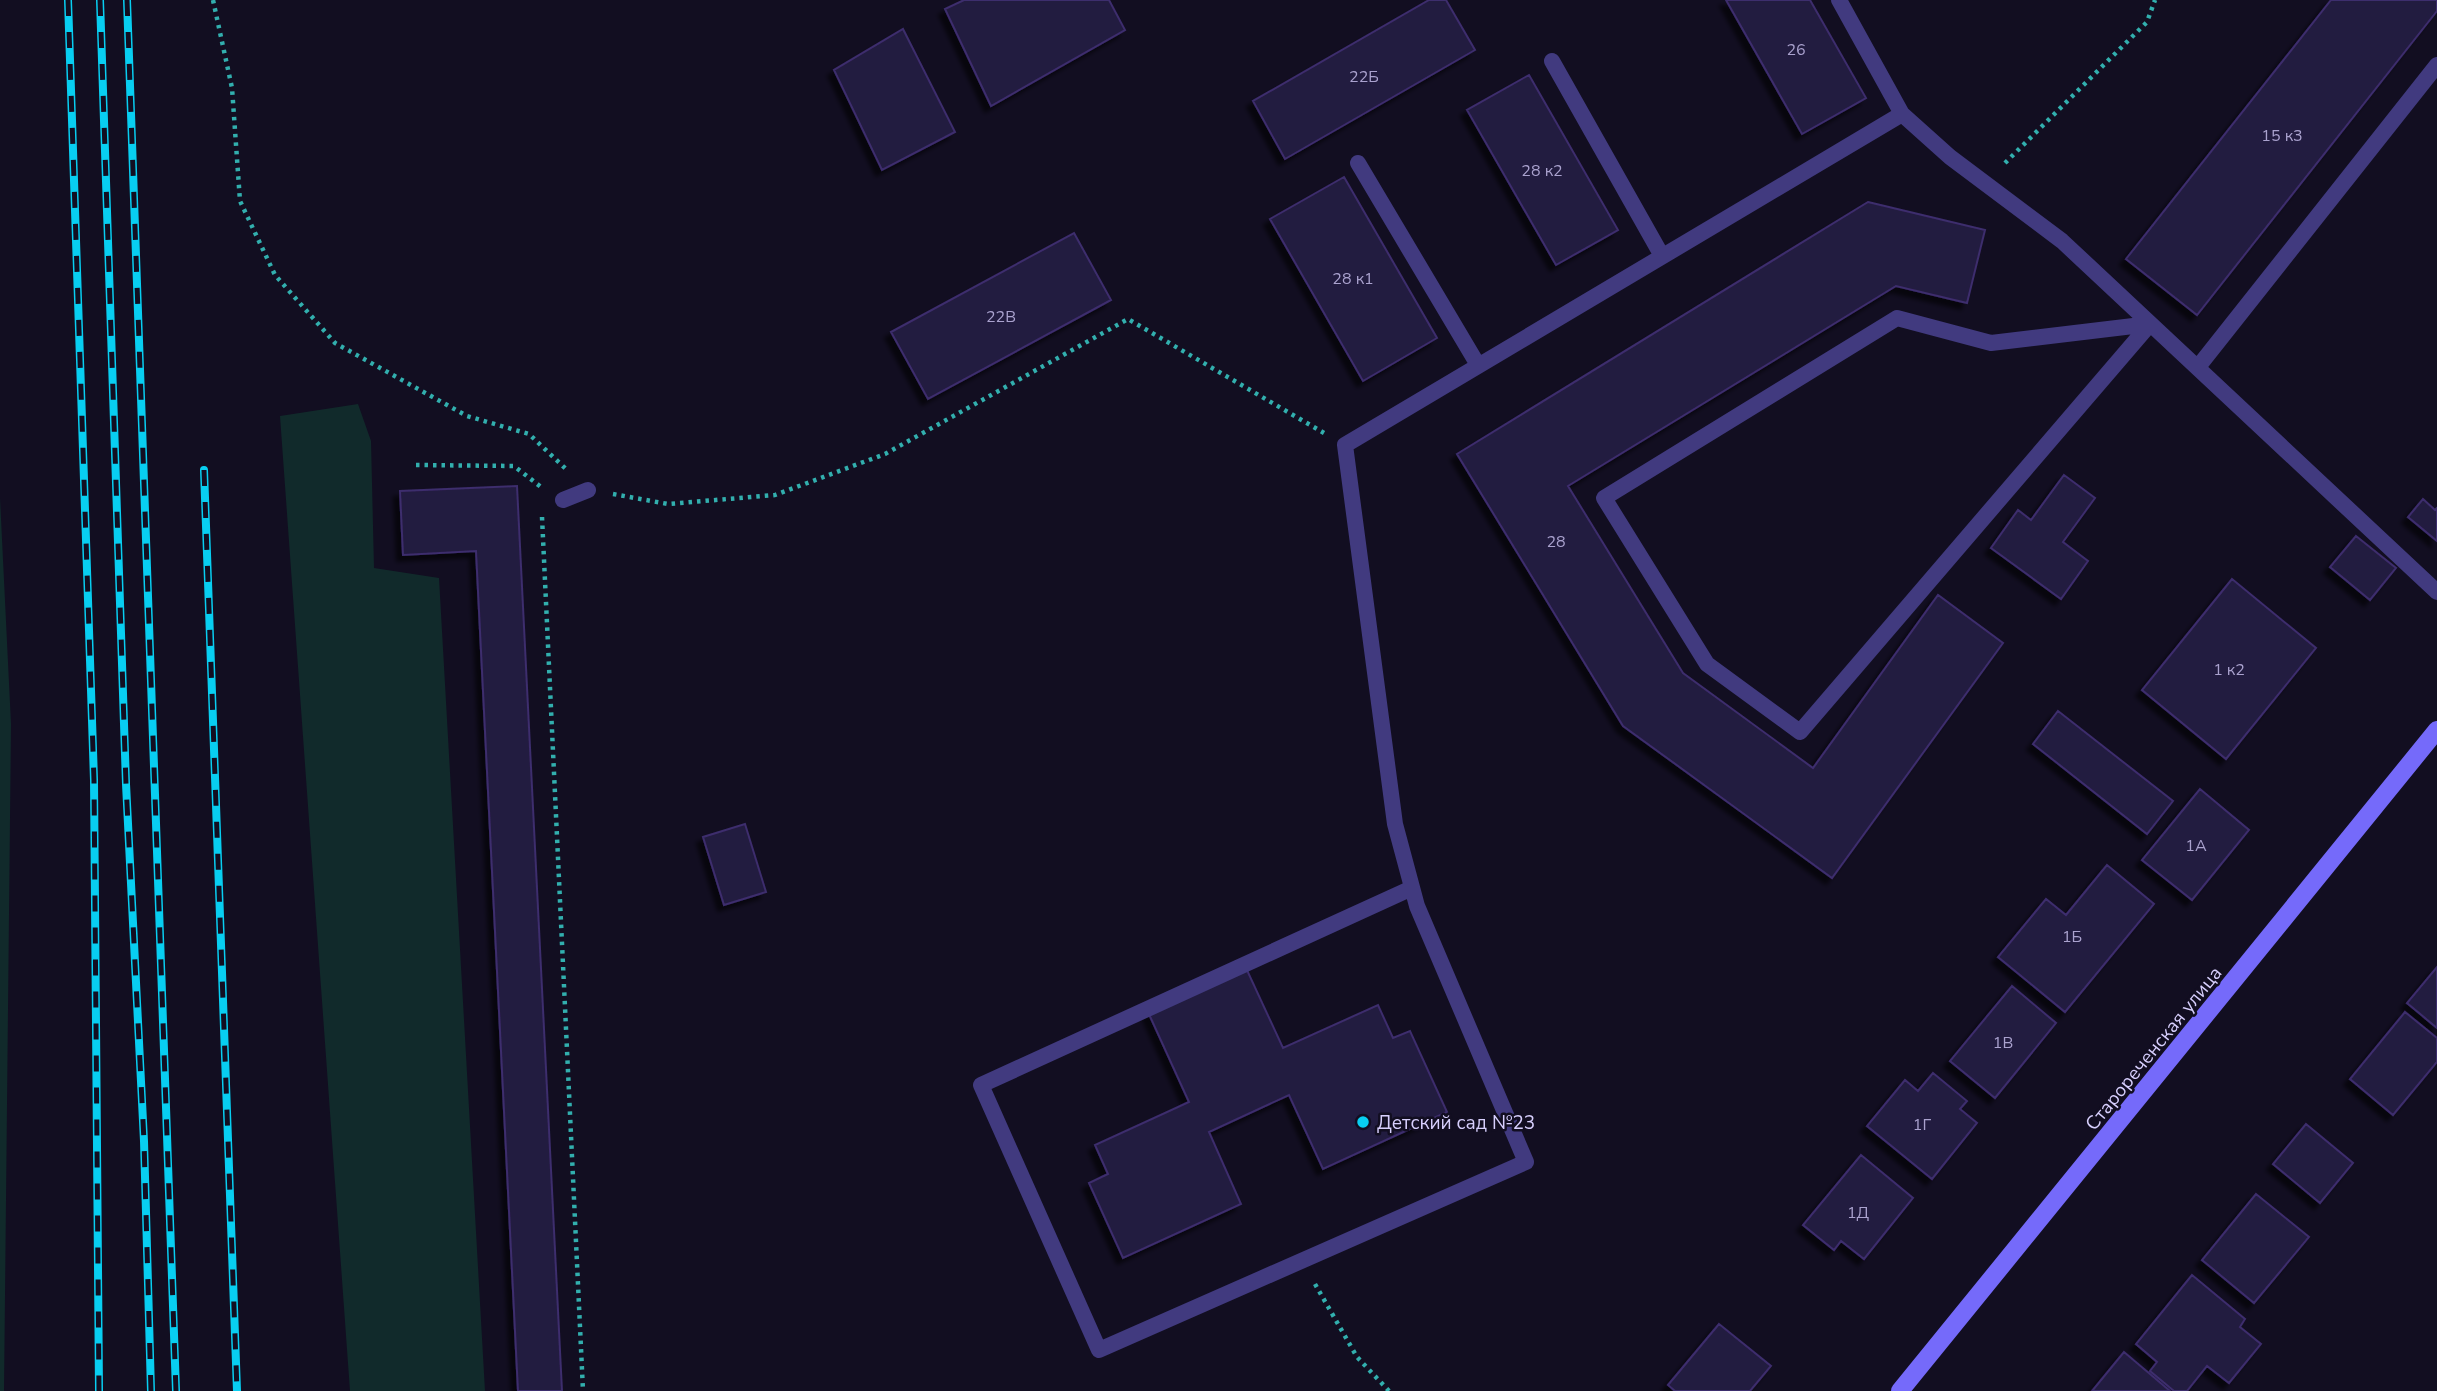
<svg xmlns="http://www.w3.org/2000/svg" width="2437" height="1391" viewBox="0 0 2437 1391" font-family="'Nunito Sans',sans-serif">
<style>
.green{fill:#112a2b}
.building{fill:#241b41;stroke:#3d2d6d;stroke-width:2;filter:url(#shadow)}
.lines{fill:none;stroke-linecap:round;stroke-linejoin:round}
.path{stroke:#32afae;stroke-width:4.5;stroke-dasharray:3.5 5;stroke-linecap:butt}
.lane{stroke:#413a7f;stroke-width:16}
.secondary{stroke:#756afa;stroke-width:18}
.rail-casing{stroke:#08cef1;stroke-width:8}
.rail{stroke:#120e21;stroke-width:5;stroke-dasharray:16;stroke-linecap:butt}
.poi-dot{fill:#08cef1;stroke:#120e21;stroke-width:2.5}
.labels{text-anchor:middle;stroke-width:5;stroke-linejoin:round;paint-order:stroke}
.number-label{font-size:16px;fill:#aaa2ce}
.street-label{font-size:19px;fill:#d7cffd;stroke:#120e21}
.poi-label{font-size:19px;fill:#d7cffd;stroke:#120e21;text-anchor:start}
</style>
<defs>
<filter id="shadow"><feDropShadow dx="-6" dy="6" stdDeviation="2" flood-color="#0009"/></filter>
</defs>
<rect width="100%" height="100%" fill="#120e21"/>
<path class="green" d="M358,404L371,441L374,568L439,578L485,1391H350L280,416Z
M0,498L11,724L4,1391H0Z"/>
<path class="building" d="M964,0H1109L1125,30L991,106L945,9Z
M1429,0H1446L1475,50L1285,159L1253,101Z
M1726,0H1810L1866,98L1802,134Z
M2331,0H2437V11L2197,315L2126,259Z
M903,29L955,132L882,170L834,70Z
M1529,75L1618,230L1556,265L1467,110Z
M1344,177L1437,338L1363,381L1270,219Z
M1868,202L1985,230L1967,303L1896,286L1568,486L1683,673L1813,768L1938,595L2003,643L1832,878L1623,726L1457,454Z
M1074,233L1111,300L928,399L891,332Z
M2064,475L2095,498L2063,542L2088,561L2061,599L1991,548L2018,510L2031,520Z
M517,486L562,1391H518L476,551L403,555L400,491Z
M2423,499L2435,510L2437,508V541L2408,517Z
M2356,536L2396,568L2370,600L2330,567Z
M2232,579L2316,648L2226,759L2142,690Z
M2058,711L2173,801L2147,834L2033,744Z
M2200,789L2249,830L2192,900L2142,860Z
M745,824L766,892L724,905L703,837Z
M2107,865L2154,904L2065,1012L1998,957L2046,899L2066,915Z
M2437,967V1028L2407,1003Z
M1246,968L1283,1048L1378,1005L1393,1038L1410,1031L1447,1112L1323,1169L1289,1095L1209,1132L1241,1204L1123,1258L1089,1183L1108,1174L1095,1145L1189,1102L1148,1012Z
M2012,986L2056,1023L1995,1098L1950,1061Z
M2405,1012L2437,1038V1062L2393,1115L2350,1079Z
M1933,1073L1967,1101L1960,1109L1977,1123L1932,1179L1867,1126L1905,1080L1918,1091Z
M2306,1124L2353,1163L2320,1203L2273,1164Z
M1861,1155L1913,1198L1864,1259L1841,1241L1834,1250L1803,1225Z
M2256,1194L2309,1237L2254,1303L2202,1260Z
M2192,1275L2245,1319L2240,1327L2261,1344L2229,1383L2207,1366L2187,1391H2174L2150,1371L2157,1362L2136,1344Z
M1719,1324L1771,1366L1750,1391H1675L1668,1385Z
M2124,1352L2170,1391H2092Z"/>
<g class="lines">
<path class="path" d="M213,0L232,88L240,201L275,275L335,343L467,416L529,434L567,470
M2005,163L2147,22L2155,0
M416,465L514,466L541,487
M613,494L668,504L775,495L885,454L1128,319L1324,433
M542,517L583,1391
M1315,1284L1357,1357L1389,1391"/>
<path class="lane" d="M1839,0L1902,114
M1552,61L1662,256
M1358,163L1478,365
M1897,318L1991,343L2150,324L1800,732L1707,664L1604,498Z
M2198,367L2437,65
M563,500L588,490
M1412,888L981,1085L1099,1350L1526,1162L1417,906L1395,824L1345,445L1902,114L1950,157L2062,241L2437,592"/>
<path class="secondary" d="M1900,1391L2437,730"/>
<defs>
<path id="rail" d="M68,0L94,780L99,1391
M100,0L126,784L144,1141L151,1391
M127,0L176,1391
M204,470L237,1391"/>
</defs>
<use href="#rail" class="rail-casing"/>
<use href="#rail" class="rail"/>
</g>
<circle class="poi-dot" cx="1363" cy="1122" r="7"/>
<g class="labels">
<g class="number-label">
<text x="1796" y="55">26</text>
<text x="1364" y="82">22Б</text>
<text x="2282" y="141">15 к3</text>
<text x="1542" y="176">28 к2</text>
<text x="1353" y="284">28 к1</text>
<text x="1001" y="322">22В</text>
<text x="1556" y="547">28</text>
<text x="2229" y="675">1 к2</text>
<text x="2196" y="851">1А</text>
<text x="2072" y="942">1Б</text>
<text x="2003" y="1048">1В</text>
<text x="1922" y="1130">1Г</text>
<text x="1858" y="1218">1Д</text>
</g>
<g class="street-label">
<text transform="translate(2153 1048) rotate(-51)" y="7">Старореченская улица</text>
</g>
<g class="poi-label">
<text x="1377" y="1129">Детский сад №23</text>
</g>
</g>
</svg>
